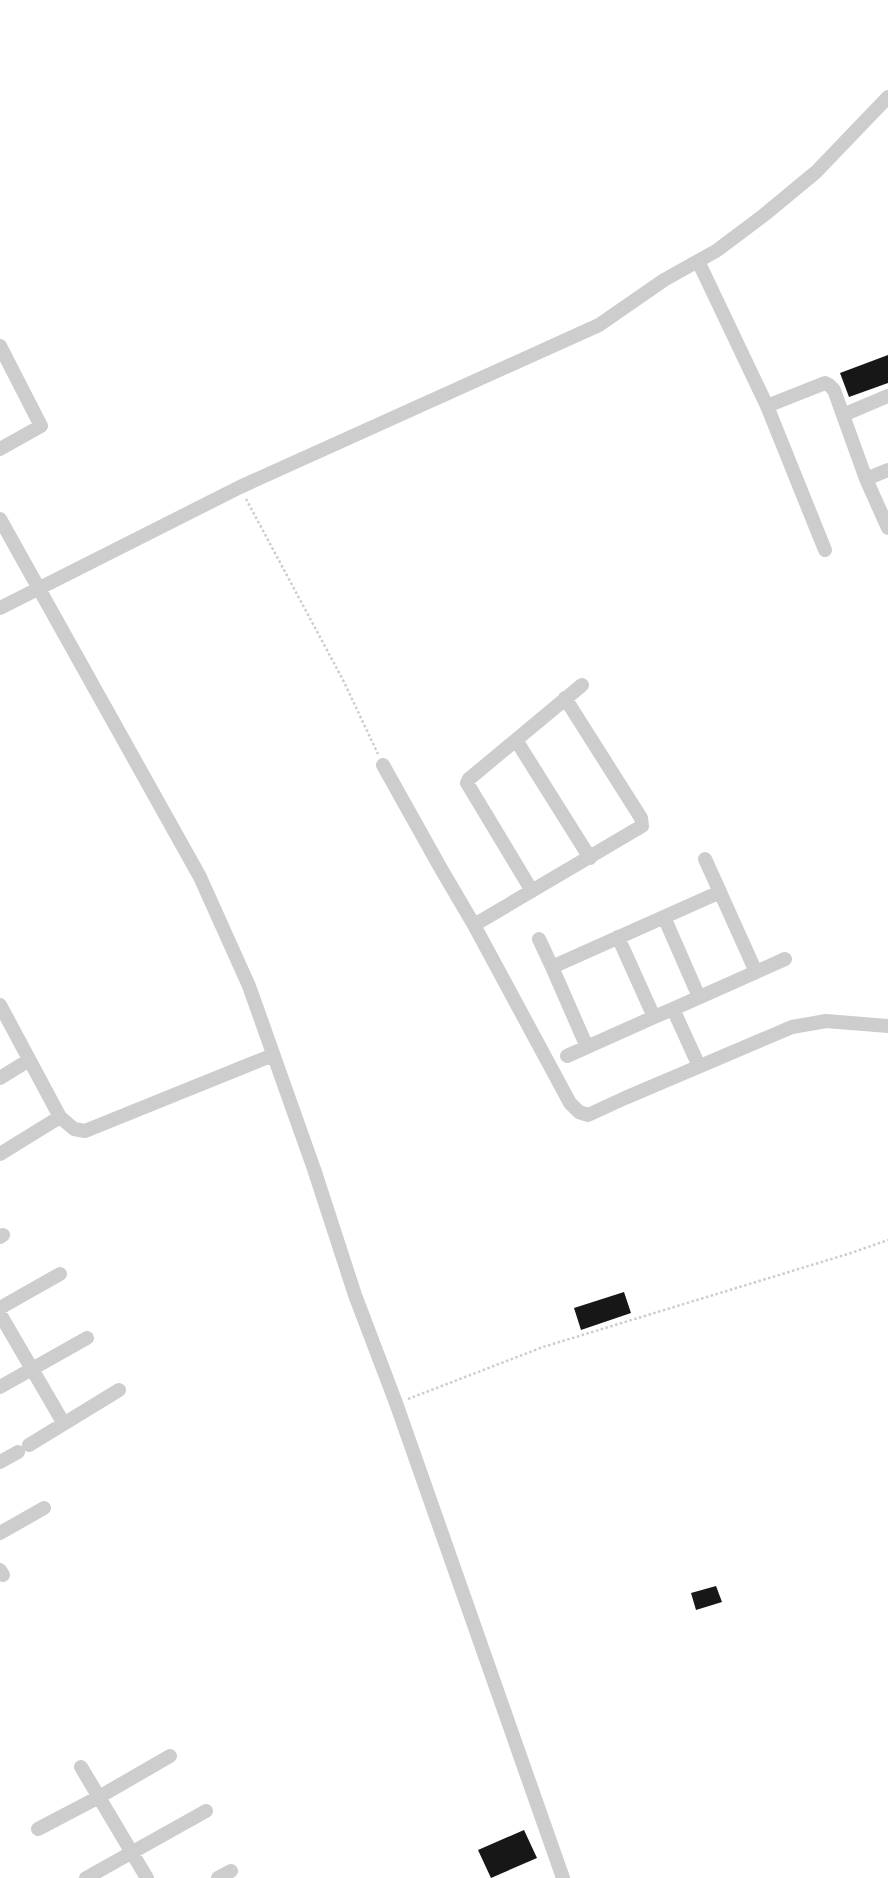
<svg xmlns="http://www.w3.org/2000/svg" width="888" height="1878" viewBox="0 0 888 1878" font-family="'Public Sans',sans-serif">
<style>
.building{fill:#171717}
.lines{fill:none;stroke-linecap:round;stroke-linejoin:round}
.path{stroke:#cdcdcd;stroke-width:2.5;stroke-dasharray:2.5 2.5;stroke-linecap:butt}
.minor{stroke:#cdcdcd;stroke-width:14}
</style>
<rect width="100%" height="100%" fill="#fff"/>
<path class="building" d="M888,355V383L849,397L840,373Z
M624,1292L631,1313L581,1330L574,1308Z
M716,1586L722,1602L696,1610L691,1593Z
M524,1830L537,1858L491,1878L478,1850Z"/>
<g class="lines">
<path class="path" d="M246,499L343,680L378,754
M408,1399L543,1347L851,1253L888,1240"/>
<path class="minor" d="M698,261L767,406L825,550
M0,346L41,426L0,449
M767,406L825,383L829,385L834,390L866,479L888,528
M843,415L888,396
M866,479L888,470
M0,519L200,877L249,986L314,1169L355,1295L396,1403L563,1878
M0,608L240,487L599,325L664,280L716,251L764,215L816,172L888,97
M516,740L590,858
M383,765L440,867L474,925L570,1103L579,1112L588,1115L625,1098L792,1027L826,1021L888,1026
M705,859L720,892
M532,891L467,783L469,779L582,685
M664,917L699,997
M474,925L642,826L641,818L565,698
M618,937L654,1017L673,1009
M539,939L552,967
M756,972L785,959
M0,1005L60,1117L74,1129L85,1131L273,1055
M654,1017L587,1047L552,967L720,892L756,972L673,1009L699,1066
M567,1056L587,1047
M0,1078L29,1060
M0,1154L60,1117
M0,1237L3,1235
M0,1308L60,1274
M0,1314L64,1424
M0,1387L87,1338
M29,1445L119,1390
M0,1462L18,1452
M0,1533L44,1508
M0,1570L3,1575
M81,1767L147,1878
M38,1829L99,1797L170,1756
M86,1878L206,1811
M218,1878L231,1871"/>
</g>
</svg>
